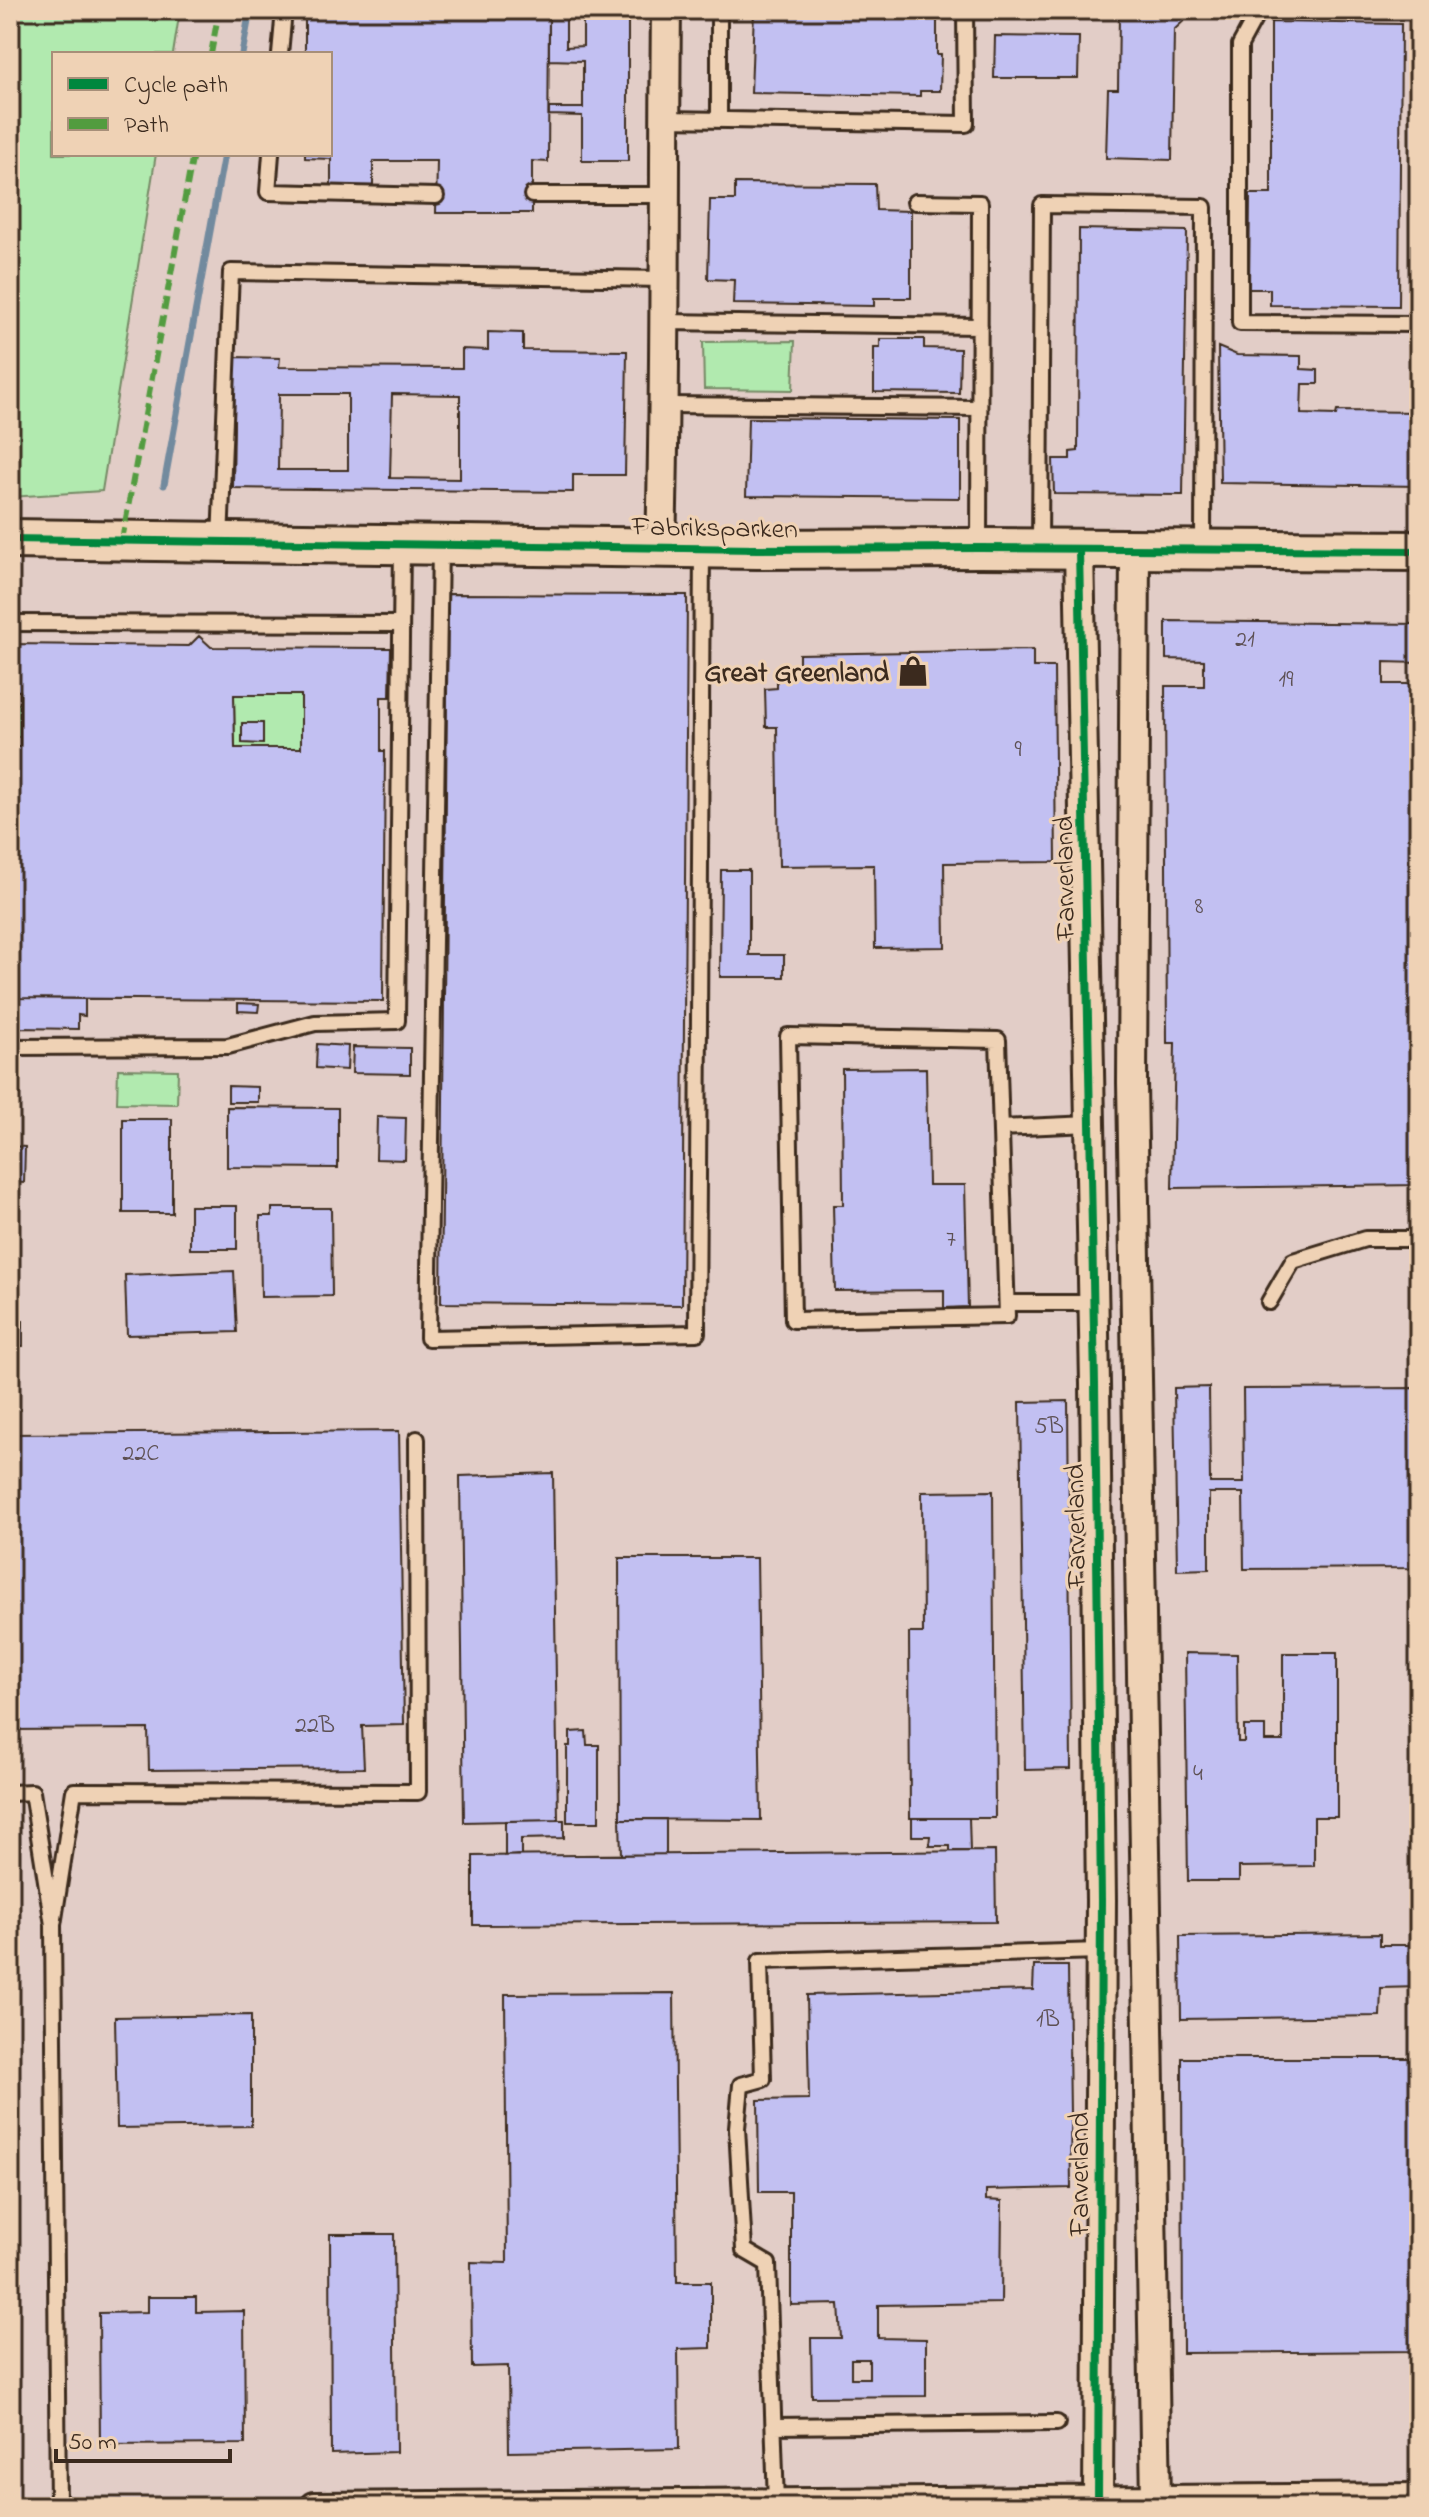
<svg xmlns="http://www.w3.org/2000/svg" width="1429" height="2517" viewBox="0 0 1429 2517" font-family="'Indie Flower',sans-serif">
<style>
.green{fill:#b1eaaf;stroke:#768a66;stroke-width:2}
.lines{fill:none;stroke-linecap:round;stroke-linejoin:round}
.stream{stroke:#728a9e;stroke-width:7}
.building{fill:#c2c0f2;stroke:#3b2a1e;stroke-width:2;fill-rule:evenodd}
.lane-casing{stroke:#3b2a1e;stroke-width:20}
.street-casing{stroke:#3b2a1e;stroke-width:34}
.secondary-casing{stroke:#3b2a1e;stroke-width:44}
.lane{stroke:#efd2b5;stroke-width:14}
.street{stroke:#efd2b5;stroke-width:28}
.secondary{stroke:#efd2b5;stroke-width:38}
.quiet{stroke:#529c3f;stroke-width:6;stroke-dasharray:12 6;stroke-linecap:butt}
.cycleway-casing{stroke:#efd2b5;stroke-width:13}
.cycleway{stroke:#00873e;stroke-width:8}
.labels{text-anchor:middle;stroke-width:6;stroke-linejoin:round;paint-order:stroke}
.number-label{font-size:24px;fill:#5d5053}
.street-label{font-size:28px;fill:#3b2a1e;stroke:#efd2b5}
.poi-label{font-size:28px;font-weight:bold;fill:#3b2a1e;stroke:#efd2b5;text-anchor:end}
</style>
<rect width="100%" height="100%" fill="#e2cdc7"/>
<filter id="ink" filterUnits="userSpaceOnUse"><feTurbulence type="fractalNoise" baseFrequency=".0125" numOctaves="2"/><feDisplacementMap in="SourceGraphic" scale="16" xChannelSelector="R" yChannelSelector="G"/><feConvolveMatrix kernelMatrix="1 2 1 2 8 2 1 2 1" color-interpolation-filters="sRGB"/></filter>
<g filter="url(#ink)">
<path class="green" d="M10,10H180L173,54H54V154H156L102,491L10,497Z
M795,341L793,390L704,389L703,342Z
M234,695H301V748H235Z
M10,704H20V737H10Z
M118,1069L178,1070L177,1104L117,1103Z"/>
<g class="lines">
<path class="stream" d="M242,54L250,10
M164,485L224,154"/>
</g>
<path class="building" d="M305,10H549L548,162L532,161V213H436L437,161H373V191H331V159L305,158V154H330V54H305Z
M549,10H566V47L583,46V10H628V161H582V116L549,115V108H583V61L549,60Z
M754,10H920V17H937V55H941L940,91H920V96L751,93Z
M1122,10H1240V16L1190,15L1174,30L1172,160L1106,158L1108,89H1118L1119,14Z
M1271,22L1401,24L1399,306L1270,305V289H1249L1250,194H1271Z
M995,36L1079,37L1078,78H994Z
M735,183L875,184L876,210L911,211V298H874V306L733,304L734,280L708,279L710,200H735Z
M1079,229L1187,231L1183,495L1054,494L1053,459H1070V452L1078,451Z
M488,332L523,333V350L627,351L625,475H573V492L233,488L235,357L280,358L279,367L462,368V349L488,350ZM279,394H348V470H278ZM392,394L460,395V479L390,478Z
M880,339H924V348L960,349L959,393L874,392V348H880Z
M1218,347L1237,355L1301,356V369L1318,370V384H1302L1301,414L1336,415L1337,411L1419,412V486L1220,483Z
M748,418L960,420V498L746,496Z
M448,594L687,595L682,1305L441,1303Z
M1166,621L1419,624V663L1384,662V684H1419V1185L1172,1188L1175,1043H1167L1165,686H1204V660L1166,659Z
M199,636L211,647L391,648L390,697H381V751H385L383,1001L10,998L12,747H20V691L10,690V644L189,646ZM234,695H301V748H235Z
M1033,650V667H1054L1056,862L944,863L945,947L875,948L874,865L779,866L777,727H766L765,689L777,688V668L799,667V654Z
M242,723H263V744L242,743Z
M721,870H749V955H784V977H720Z
M10,998L85,999V1016L78,1015V1029L19,1028V1036H10Z
M238,1003L259,1004L258,1012L238,1011Z
M317,1044L348,1046L347,1070L316,1068Z
M353,1047L410,1048V1074L352,1073Z
M926,1068L928,1185H965L968,1307L944,1308V1290L835,1291L833,1205H843L842,1069Z
M228,1086L258,1087V1102H228Z
M227,1107L338,1108V1168L227,1167Z
M377,1117L406,1118L405,1160L376,1159Z
M123,1119H172V1213H123Z
M10,1146L25,1147L24,1183L10,1182Z
M190,1206H237V1249H190Z
M272,1208H331L332,1296L261,1297L260,1216H272Z
M234,1271L237,1332L127,1335L125,1275Z
M23,1321V1346H10V1322Z
M1209,1387L1210,1483H1244L1243,1389L1419,1388V1568L1244,1569L1243,1493H1209V1569L1177,1570L1174,1388Z
M1068,1401L1071,1769L1025,1770L1020,1402Z
M399,1431L404,1725L362,1726L364,1768L149,1770L148,1729L10,1730V1434Z
M553,1473L558,1820L464,1822L460,1476Z
M993,1491L995,1818H910L909,1633H923L922,1492Z
M619,1558H757L761,1820L620,1819Z
M1185,1653L1237,1654L1238,1742H1244V1726H1265V1741H1283V1653H1337V1817H1314V1866L1239,1867V1881H1188Z
M586,1731L587,1745H599V1822H567V1746H570V1732Z
M912,1818H969L970,1851H950V1846H929L930,1836H912Z
M620,1819H666V1854L621,1855Z
M558,1820H564V1838L521,1839V1855L505,1856V1821Z
M995,1851L996,1922L473,1925V1856Z
M1380,1934V1945H1419V1987L1381,1988L1380,2016L1181,2019L1180,1936Z
M1034,1966H1068L1071,2188L986,2190V2200L1002,2201L1001,2303L878,2305V2338L926,2339V2396L812,2397L811,2338H841L839,2304L791,2305V2192H759L758,2100L809,2099L807,1995L1033,1990ZM851,2359H869V2378H851Z
M674,1993L677,2282H711V2348L678,2349L679,2449L509,2452L508,2366L472,2367L471,2262L507,2263L505,1994Z
M251,2015V2126L117,2128L115,2017Z
M10,2057H14L16,2178H10Z
M1182,2058H1419V2351L1183,2353Z
M330,2234H394L396,2452L331,2454Z
M147,2297H196V2312L244,2311L245,2444L100,2445L99,2313L147,2312Z"/>
<g class="lines">
<defs>
<path id="lane" d="M719,10V119
M1259,10L1240,45V323L1419,324
M280,54L284,10
M665,119L966,124L965,10
M271,154L268,192L436,196
M532,195H665
M915,202L980,203L979,547
M663,322L980,326
M665,405L979,408
M220,541L231,272L664,279
M440,545L428,1338L697,1333L702,548
M1040,549L1042,205L1204,207L1203,549
M10,623L400,624
M788,1036L998,1040L1007,1316L793,1320Z
M10,1047L228,1046L315,1023L397,1021L402,544
M1001,1128L1090,1124
M1269,1302L1293,1261L1365,1239H1419
M1007,1303H1093
M10,1793L32,1792L53,1925L58,2507
M53,1925L74,1791L418,1792L417,1439
M774,2426L1057,2423
M776,2504L768,2264L744,2250L737,2128L741,2085L763,2079L760,1961L1100,1951"/>
<path id="street" d="M661,547C666,368 664,189 666,10
M1079,549L1095,1384L1101,1900L1098,2502
M1135,550L1132,1083L1156,2501
M315,2507L1419,2498"/>
<path id="secondary" d="M10,539L757,549L979,548L1419,551"/>
</defs>
<use href="#lane" class="lane-casing"/>
<use href="#street" class="street-casing"/>
<use href="#secondary" class="secondary-casing"/>
<use href="#lane" class="lane"/>
<use href="#street" class="street"/>
<use href="#secondary" class="secondary"/>
<path class="quiet" d="M211,54L219,10
M122,540L193,154"/>
<defs>
<path id="cycleway" d="M10,539L757,549L979,548L1419,551
M1079,549L1095,1384L1101,1900L1098,2502"/>
</defs>
<use href="#cycleway" class="cycleway-casing"/>
<use href="#cycleway" class="cycleway"/>
</g>
</g>
<defs>
<symbol id="shop-bare" viewBox="-9 -9 18 18"><path d="M-5-2.5h2.3a2.7 3.5 0 0 1 5.4 0H5L5.5 6h-11ZM-1.5-2.5h3a1.5 2.3 0 0 0-3 0Z" fill="#3b2a1e" stroke="#efd2b5" stroke-width="2.5" paint-order="stroke"/></symbol>
</defs>
<g fill-rule="evenodd">
<use href="#shop-bare" x="891" y="649" width="44" height="44"/>
</g>
<g class="labels">
<g class="number-label">
<text x="1245" y="646">21</text>
<text x="1286" y="686">19</text>
<text x="1018" y="756">9</text>
<text x="1199" y="913">8</text>
<text x="951" y="1246">7</text>
<text x="1049" y="1433">5B</text>
<text x="141" y="1460">22C</text>
<text x="315" y="1732">22B</text>
<text x="1198" y="1780">4</text>
<text x="1048" y="2026">1B</text>
</g>
<g class="street-label">
<text transform="translate(715 526) rotate(1)" y="10">Fabriksparken</text>
<text transform="translate(1063 878) rotate(-91)" y="10">Farverland</text>
<text transform="translate(1074 1526) rotate(-91)" y="10">Farverland</text>
<text transform="translate(1078 2174) rotate(-90)" y="10">Farverland</text>
</g>
<g class="poi-label">
<text x="889" y="681">Great Greenland</text>
</g>
</g>
<rect width="1429" height="2517" fill="none" stroke="#efd2b5" stroke-width="40"/>
<rect x="20" y="20" width="1389" height="2477" fill="none" stroke="#3b2a1e" stroke-width="3" filter="url(#ink)"/>
<rect x="52" y="52" width="280" height="104" fill="#efd2b5" stroke="#a78f79" stroke-width="2"/>
<rect x="68" y="78" width="40" height="12" fill="#00873e" stroke="#a78f79" stroke-width="2"/>
<text x="124" y="92" font-size="24" fill="#3b2a1e">Cycle path</text>
<rect x="68" y="118" width="40" height="12" fill="#529c3f" stroke="#a78f79" stroke-width="2"/>
<text x="124" y="132" font-size="24" fill="#3b2a1e">Path</text>
<path d="M56 2449v12h174v-12" fill="none" stroke="#3b2a1e" stroke-width="4"/>
<text x="68" y="2449" font-size="24" fill="#3b2a1e" stroke="#efd2b5" stroke-width="6" paint-order="stroke">50 m</text>
</svg>
